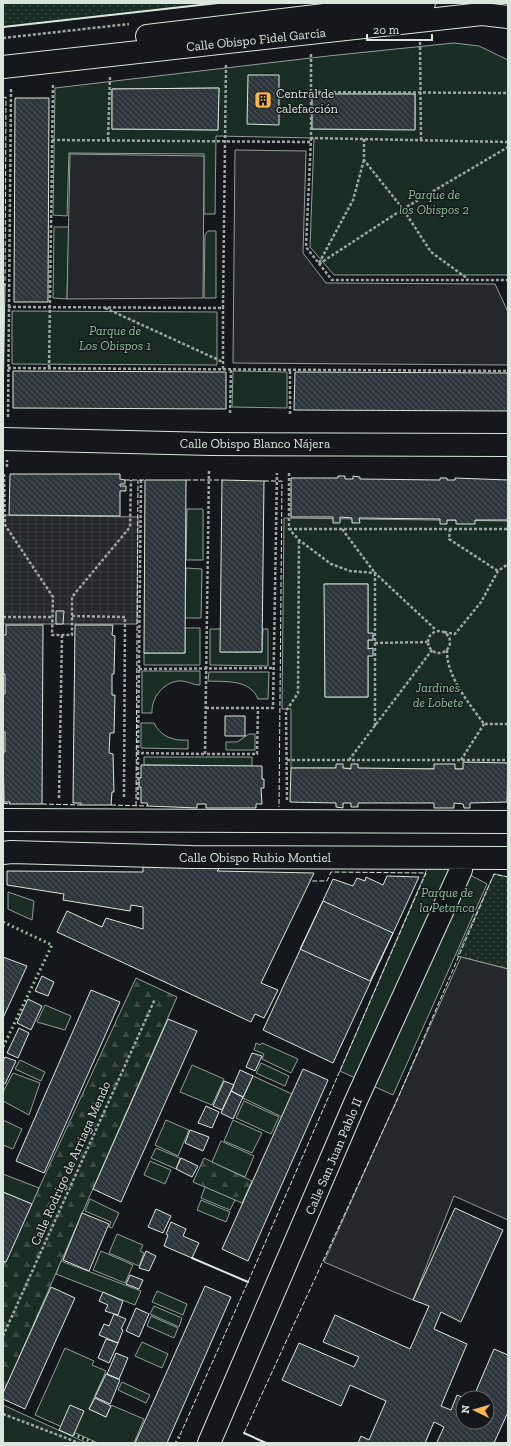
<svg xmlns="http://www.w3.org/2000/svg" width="511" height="1446" viewBox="0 0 511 1446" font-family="'Zilla Slab',serif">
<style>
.grass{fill:url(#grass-dots);stroke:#939e99}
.forest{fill:url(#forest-firs);stroke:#939e99}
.green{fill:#1a2d24;stroke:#939e99;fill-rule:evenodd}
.parking{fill:#24282b;stroke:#939e99}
.plaza{fill:url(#plaza-grid);stroke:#939e99}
.building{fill:url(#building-back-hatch);stroke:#d8e6dc}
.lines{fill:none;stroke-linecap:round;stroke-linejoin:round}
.minor-casing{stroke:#d8e6dc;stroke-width:24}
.major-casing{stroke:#d8e6dc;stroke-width:24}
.path{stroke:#9da8a2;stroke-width:2.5;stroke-dasharray:3 2;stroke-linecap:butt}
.minor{stroke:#14181c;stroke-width:22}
.major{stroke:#14181c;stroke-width:22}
.hedge{stroke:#8ac095;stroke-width:3;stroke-dasharray:2 3;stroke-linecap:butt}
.fence{stroke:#d8e6dc;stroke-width:1;stroke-dasharray:5 2;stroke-linecap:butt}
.wall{stroke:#d8e6dc;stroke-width:2}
.labels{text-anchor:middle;stroke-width:3;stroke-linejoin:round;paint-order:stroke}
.street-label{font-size:13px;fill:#d8e6dc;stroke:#14181c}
.poi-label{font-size:13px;fill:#d8e6dc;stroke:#14181c;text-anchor:start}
.park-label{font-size:13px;font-style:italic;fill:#8ac095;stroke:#14181c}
</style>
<defs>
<pattern id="grass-dots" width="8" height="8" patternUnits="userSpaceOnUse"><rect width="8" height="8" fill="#1a2d24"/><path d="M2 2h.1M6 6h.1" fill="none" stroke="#3b4b43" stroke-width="1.8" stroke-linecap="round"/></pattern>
<pattern id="forest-firs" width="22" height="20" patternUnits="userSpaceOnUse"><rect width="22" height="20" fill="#1a2d24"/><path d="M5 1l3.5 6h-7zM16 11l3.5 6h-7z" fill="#3b4b43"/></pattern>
<pattern id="plaza-grid" width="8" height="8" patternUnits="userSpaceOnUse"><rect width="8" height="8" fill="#24282b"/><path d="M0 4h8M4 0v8" fill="none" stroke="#393d3f"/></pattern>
<pattern id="building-back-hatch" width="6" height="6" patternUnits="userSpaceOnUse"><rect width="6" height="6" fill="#2c363c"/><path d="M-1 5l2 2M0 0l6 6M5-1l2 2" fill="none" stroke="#4a5358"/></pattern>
</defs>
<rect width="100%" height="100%" fill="#14181c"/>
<path class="grass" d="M3,3H218L3,27Z
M494,874L508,877V969L457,956Z"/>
<path class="forest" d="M136,978L177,997L3,1394V1266Z
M204,1158L252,1181L242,1203L193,1182Z"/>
<path class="green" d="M454,43L479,46L508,60V275H334L310,247L314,138L216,136L215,214H204V154L69,153L67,216L53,215L55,88L328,56ZM219,88L218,130L112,129V89ZM312,94H415V129H312Z
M54,227H69L67,299L53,298Z
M208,231H216V298H204L205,235Z
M12,311L217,312V365L12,364Z
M233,371L287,372V408L232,407Z
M187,509H203V560H186Z
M284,518L508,521V769L291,768V709H282ZM325,584H368V633L373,634V640H368V649H373L368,656V697H325Z
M186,568L202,569L201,618H185Z
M185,628H200V665H144V653H185Z
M210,629H221V652H262L263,629H268V666L210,665Z
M142,671H200V685C192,685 186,680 178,681C163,683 151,698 152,713H142Z
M209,672H269L268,699H258C250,679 226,682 208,681Z
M141,723H154C161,737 174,741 188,740V749L141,748Z
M249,734H255V750H226V742H237Z
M144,757H252V766L144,765Z
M455,867L487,884L393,1095L340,1071L427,869Z
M8,892L34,901L32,920L8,909Z
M45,1005L71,1016L65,1030L37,1022Z
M256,1043L260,1045L262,1043L298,1059L291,1073L262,1059L264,1054L254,1050Z
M20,1060L45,1072L41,1081L15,1069Z
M261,1063L289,1076L285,1086L256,1073Z
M192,1065L224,1079L212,1105L180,1092Z
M13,1073L40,1083L29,1115L3,1101V1092Z
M253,1076L292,1094L282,1117L243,1098Z
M244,1101L279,1117L271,1134L236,1118Z
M3,1120L22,1129L13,1149L3,1145Z
M166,1120L189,1130L178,1156L155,1145Z
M233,1120L262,1133L252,1153L224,1141Z
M221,1141L254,1156L245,1177L212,1162Z
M156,1148L180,1158L176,1169L151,1158Z
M150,1161L171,1170L165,1184L144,1175Z
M3,1174L39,1188L32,1204L3,1192Z
M205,1187L235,1200L230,1210L201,1198Z
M90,1199L119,1213L112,1228L109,1227L111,1222L85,1211Z
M201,1200L230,1212L226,1222L197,1210Z
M117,1234L143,1245L140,1251L144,1253L139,1266L109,1253Z
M101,1251L133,1265L125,1283L93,1270Z
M61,1261L141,1291L135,1305L56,1274Z
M157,1291L187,1304L183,1315L152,1302Z
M154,1306L182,1318L179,1327L150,1314Z
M151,1316L178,1328L174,1338L147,1326Z
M142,1342L168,1354L162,1368L135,1356Z
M65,1348L94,1361L92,1365L106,1371L89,1409L106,1417L111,1405L144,1419L134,1443H98L35,1415Z
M122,1382L150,1395L146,1403L118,1390Z
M3,1405L87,1443H3Z"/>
<path class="parking" d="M235,150L306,151L303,253L326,283L495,284L508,312V365L233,363Z
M70,154L204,156L203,298L67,299Z
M461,957L508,969V1220L454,1196L413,1300L324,1262Z"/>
<path class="plaza" d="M3,515L138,517L137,624H3Z"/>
<path class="building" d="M248,75H279V125L247,124Z
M219,88L218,130L112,129V89Z
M312,94H415V130L312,129Z
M15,98H49L48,302H14Z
M3,284H5L3,408Z
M13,371L226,372V409L13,408Z
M295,372L508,373V411L294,410Z
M10,474H120V479L125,480V484H120V486H126V491H120V516L9,515Z
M338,476H345V479H353V476L360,477V479L440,480V478H447V480H455V478L508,480V520H475V524H456V520H447V524H440V519L359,518L360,523H352V518L340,517V523H333V517H291V478H338Z
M145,480H186L185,653H144Z
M222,480L264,481L262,652H220Z
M324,584H368V633H373V640H368V649L373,648V656H368V697H325Z
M56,611H64L63,624H56Z
M6,625H43L42,804H9L10,802H4L3,752H5V732H3V694H5V674H3V635H6Z
M75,625H113L112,635L115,636L114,674H112V695H115L114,733H110L109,753L113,754L114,792H112L111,805H81V803H73Z
M225,716H245V736H225Z
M463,762L508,763L507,802L470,803V808H464L463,804L454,803V808H434V803H358V807H351V803H343V808L336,807V803L290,802L291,768H336V764H343V768L351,769V764H358V768L434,769V764H455V769H463Z
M141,765L262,766V779H264V788H261L262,804H256V808H206V804H197V808L148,806L147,803H141V787H139V778H141Z
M143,867L220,868L217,871L314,873L261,983L278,990L264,1018L255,1014L251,1022L57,932L67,911L102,927L106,918L143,929V907L131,905L130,911L63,900L64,894L7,885V871L143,872Z
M387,876L419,877L333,1063L263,1030L333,879L353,886L357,878L365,881L366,877L383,885Z
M323,901L393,933L370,981L300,949Z
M3,957L27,966L3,1018Z
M42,976L54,982L48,996L35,991Z
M91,990L120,1002L44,1173L16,1161Z
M28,999L42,1006L31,1030L17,1023Z
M168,1019L197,1031L121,1202L93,1189Z
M19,1028L29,1033L18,1058L7,1053Z
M252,1053L262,1056L255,1071L246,1067Z
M5,1057L16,1061L5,1084L3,1083V1061Z
M303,1069L328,1080L248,1261L222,1249Z
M240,1070L253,1076L243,1097L231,1091Z
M224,1081L234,1085L222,1110L213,1106Z
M231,1091L243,1097L233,1119L221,1113Z
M206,1106L219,1112L212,1128L198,1123Z
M190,1130L209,1137L203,1151L185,1143Z
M181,1158L198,1166L192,1177L176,1169Z
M3,1192L32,1204L6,1262L3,1261Z
M455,1208L503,1230L461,1322L441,1312L434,1329L467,1344L441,1406L451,1410L457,1395L464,1398L463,1422H487V1398H473L494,1349L508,1355V1412L494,1443H439L437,1442L444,1427L434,1422L425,1443H358L361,1436L369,1440L386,1401L350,1385L341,1406L282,1380L299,1343L354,1367L359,1357L323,1342L335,1315L410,1349L429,1306L413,1300Z
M156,1209L171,1216L163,1233L148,1227Z
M82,1213L109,1224L89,1271L63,1260Z
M171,1222L186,1229L183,1236L199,1243L192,1258L164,1246L168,1235L166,1234Z
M146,1251L156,1256L149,1271L139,1268Z
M130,1275L143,1280L139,1289L126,1284Z
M205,1286L231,1297L167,1443H135Z
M51,1287L75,1298L25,1409L3,1399V1393Z
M103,1292L123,1301L118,1315L105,1311L108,1305L99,1301Z
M136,1308L149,1314L139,1337L126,1331Z
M114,1314L126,1319L121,1329L123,1330L118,1343L99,1335L104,1324L109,1326Z
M106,1339L118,1343L109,1363L98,1358Z
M116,1353L128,1358L119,1379L107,1374Z
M106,1374L120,1380L110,1404L95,1397Z
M95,1398L111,1406L106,1417L89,1409Z
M70,1405L84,1411L73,1436L59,1430Z"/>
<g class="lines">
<defs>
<path id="minor" d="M3,439L211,444L508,445
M3,820L508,822
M3,853L11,852L192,857L508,858
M209,1443L355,1103L461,870"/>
<path id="major" d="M147,36L424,3
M3,67L482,14L508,17"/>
</defs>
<use href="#minor" class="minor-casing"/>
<use href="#major" class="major-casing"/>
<path class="path" d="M3,38L129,24
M420,42L421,140
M311,54V92L508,93
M311,92V138L508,142
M311,138L306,247L332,280H508
M364,139V160L403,209L431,252L468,279
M52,140L310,142
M108,140L110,77
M319,263L353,200L364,160
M319,264L403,209L508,147
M8,307L223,308L226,64
M105,308L223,362
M8,368L508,371
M49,368L53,84
M223,369V308
M230,413L231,369
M290,414V370
M8,417L11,89
M7,467V460
M209,471L205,754H257L258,709
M289,473V529L299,540L331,564L350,571L375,573L436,630
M4,474L5,525L53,597L52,635H72V597L130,527L131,480
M289,529H508
M342,529L375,573V726
M450,529L449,539L498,571
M72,616L125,617L124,798
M3,617H52
M428 642a11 11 0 1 1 22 0a11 11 0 1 1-22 0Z
M444,632L455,634L481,602L498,571L508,564
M375,643L427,642
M447,650C446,676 469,703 484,724H508
M139,669L274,668
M206,708H273L277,473
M138,753L141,480
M287,760H508
M349,760L432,650
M461,760L484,724
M59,798L62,635
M138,800V753L205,754
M287,800L286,711L298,693L299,540
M3,1336L155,999
M3,1414L79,1443"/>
<use href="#minor" class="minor"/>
<use href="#major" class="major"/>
<path class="hedge" d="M3,922L52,945L3,1047
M73,1434L94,1443
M176,1443L180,1435"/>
<path class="fence" d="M3,98L6,97L5,286
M125,480H145
M186,480H222
M264,481H282L279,807
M3,803L9,804
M42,804L81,805
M111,805L148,806
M136,806L138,480
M244,1433L398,1098L494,874L508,877
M180,1435L248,1282L426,873L331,872L327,881H310"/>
<path class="wall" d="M3,27L218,3
M192,1258L248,1282
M244,1433L266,1443"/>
</g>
<defs>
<symbol id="building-square" viewBox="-11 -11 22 22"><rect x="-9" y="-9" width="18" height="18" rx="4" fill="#ffb74d" stroke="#14181c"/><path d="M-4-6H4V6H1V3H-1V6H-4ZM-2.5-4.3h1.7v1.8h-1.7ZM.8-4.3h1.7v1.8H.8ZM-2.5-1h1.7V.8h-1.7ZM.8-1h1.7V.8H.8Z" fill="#111"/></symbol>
</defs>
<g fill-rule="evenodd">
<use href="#building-square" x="253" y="90" width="20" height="20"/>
</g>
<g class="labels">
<g class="street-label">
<text transform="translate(256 39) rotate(-6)" y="5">Calle Obispo Fidel García</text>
<text x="255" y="448">Calle Obispo Blanco Nájera</text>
<text x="255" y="862">Calle Obispo Rubio Montiel</text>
<text transform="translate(333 1156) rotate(-67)" y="5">Calle San Juan Pablo II</text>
<text transform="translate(70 1163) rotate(-66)" y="5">Calle Rodrigo de Arriaga Mendo</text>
</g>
<g class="poi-label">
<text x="276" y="98">Central de<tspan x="276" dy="15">calefacción</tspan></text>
</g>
<g class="park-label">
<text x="434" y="199">Parque de<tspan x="434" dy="15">los Obispos 2</tspan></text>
<text x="115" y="335">Parque de<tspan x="115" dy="15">Los Obispos 1</tspan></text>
<text x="438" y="692">Jardines<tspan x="438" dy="15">de Lobete</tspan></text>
<text x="447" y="897">Parque de<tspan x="447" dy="15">la Petanca</tspan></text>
</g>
</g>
<rect width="511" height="1446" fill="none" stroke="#d8e6dc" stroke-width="8"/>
<g transform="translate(475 1410) rotate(275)"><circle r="19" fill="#14181c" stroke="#626a69"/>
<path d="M0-3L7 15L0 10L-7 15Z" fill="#ffb74d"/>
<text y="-6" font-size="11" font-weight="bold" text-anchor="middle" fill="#d8e6dc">N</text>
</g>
<path d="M367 34v6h65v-6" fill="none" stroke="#d8e6dc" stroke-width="2"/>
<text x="373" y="34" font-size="12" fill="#d8e6dc" stroke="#14181c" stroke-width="3" paint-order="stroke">20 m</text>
</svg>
